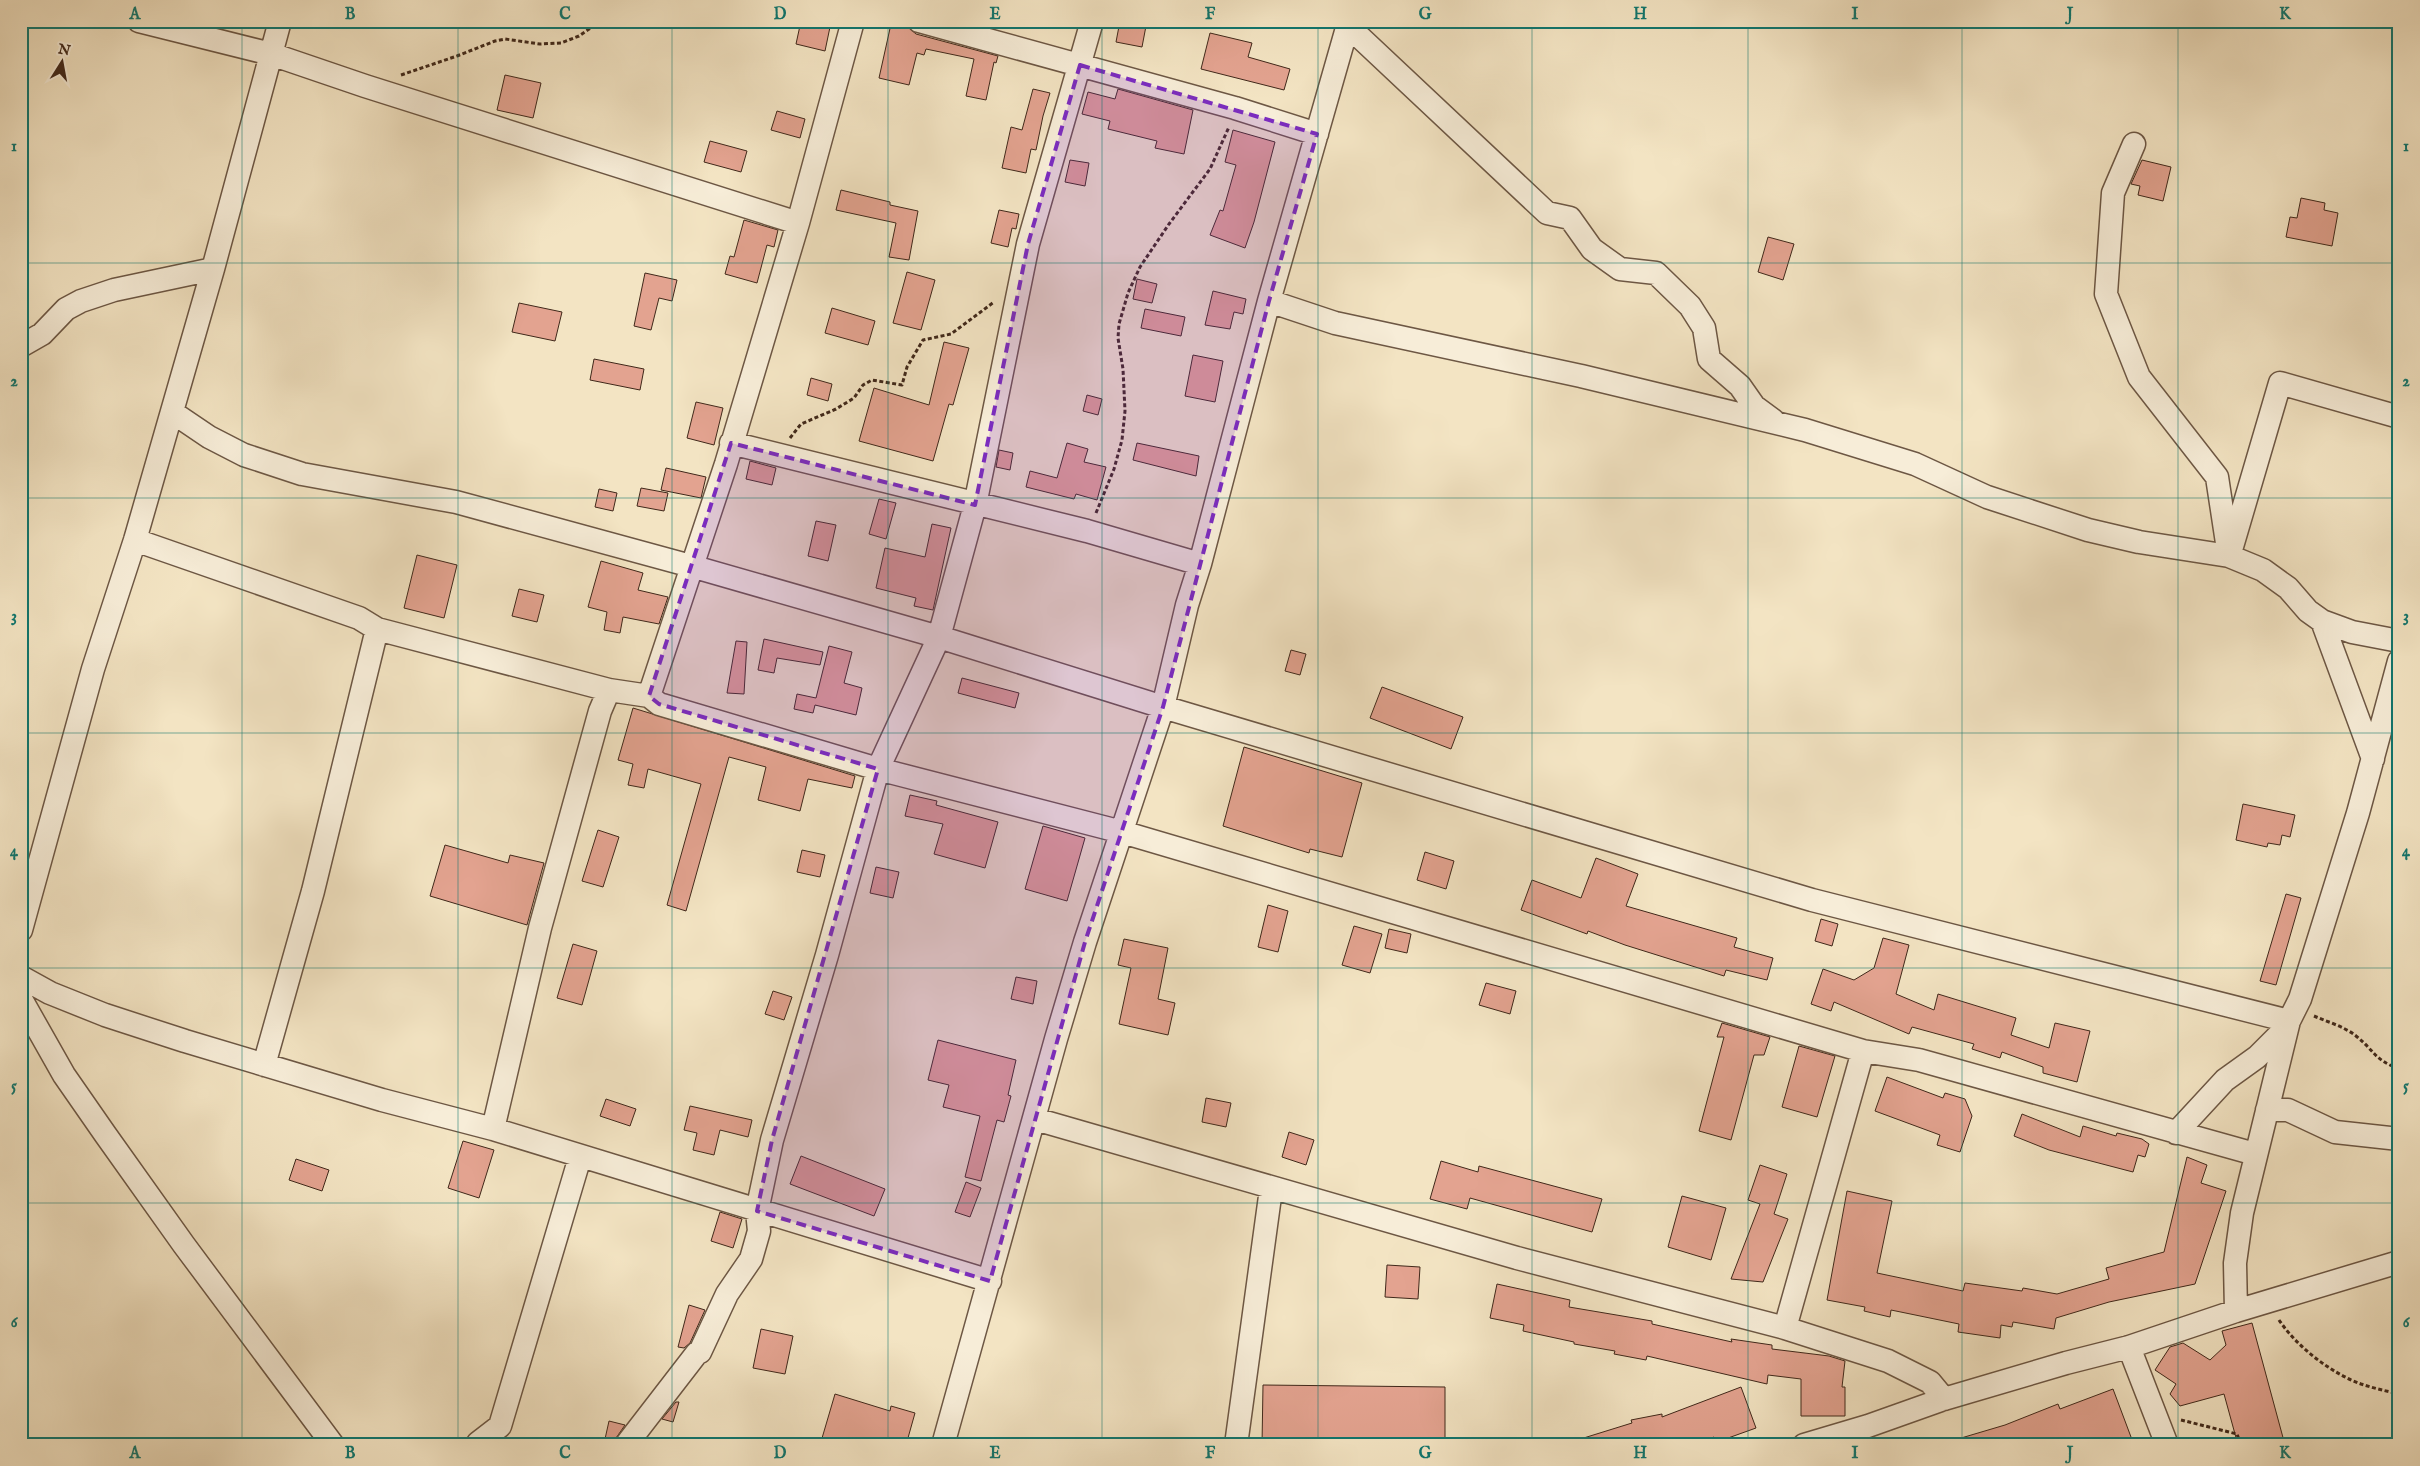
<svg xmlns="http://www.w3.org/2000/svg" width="2420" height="1466" viewBox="0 0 2420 1466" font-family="'IM FELL English',serif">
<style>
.building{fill:#e3a390;stroke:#40281a}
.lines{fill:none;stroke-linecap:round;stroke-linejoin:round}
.minor-casing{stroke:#6d5744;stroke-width:25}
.path{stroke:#40281a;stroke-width:3;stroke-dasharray:4 2.5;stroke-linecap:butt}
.minor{stroke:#f7edd8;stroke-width:22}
.marked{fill:#7b2cbf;fill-opacity:0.2;stroke:#7b2cbf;stroke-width:4;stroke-dasharray:10 6;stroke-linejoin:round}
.grid{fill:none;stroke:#0f766e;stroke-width:1;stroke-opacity:0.55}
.neatline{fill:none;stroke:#0f766e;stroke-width:2}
.grid-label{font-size:16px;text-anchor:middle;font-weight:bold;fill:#0f766e}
</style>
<rect width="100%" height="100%" fill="#f3e4c3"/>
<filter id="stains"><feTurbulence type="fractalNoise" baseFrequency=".004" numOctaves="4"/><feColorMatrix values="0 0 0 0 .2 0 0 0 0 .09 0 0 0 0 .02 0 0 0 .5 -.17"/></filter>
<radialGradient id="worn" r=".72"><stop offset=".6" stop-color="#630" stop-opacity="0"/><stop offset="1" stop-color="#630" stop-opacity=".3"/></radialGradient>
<path class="building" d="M801,21L830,27L825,51L796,44Z
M1120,21L1146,26L1142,47L1116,42Z
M891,24L909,28L916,34L998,56L996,63L994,62L986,100L966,96L974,59L926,49L924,55L917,53L909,85L879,78Z
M1210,33L1252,43L1248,57L1290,69L1284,90L1201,69Z
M505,75L541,83L533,118L497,110Z
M1033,89L1050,93L1043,116L1036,150L1031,149L1026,173L1002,168L1011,127L1022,130Z
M1118,89L1193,110L1184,154L1155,148L1157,141L1108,129L1110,121L1082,114L1088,92L1115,99Z
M777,111L805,119L800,138L771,130Z
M1233,130L1275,142L1254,222L1245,248L1210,235L1220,210L1223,211L1236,165L1225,162Z
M710,141L747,151L741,172L704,162Z
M1070,160L1089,163L1085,186L1065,182Z
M2142,160L2171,167L2163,201L2138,195L2140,186L2131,184Z
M841,190L890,202V205L918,211L909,260L889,257L896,223L836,210Z
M2301,198L2325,203L2324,210L2338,213L2332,246L2286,237L2290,217L2297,218Z
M999,210L1019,214L1016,229L1012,228L1008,247L991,243Z
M744,220L778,230L774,247L767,245L757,283L725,274L730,256L734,257Z
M1768,237L1794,244L1783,280L1758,272Z
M907,272L935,280L921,330L893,323Z
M645,273L677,280L672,301L659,298L651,330L634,326Z
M1137,279L1157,284L1152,303L1133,299Z
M1213,291L1246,299L1243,314L1234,312L1230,329L1205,325Z
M519,303L562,312L555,341L512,332Z
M832,308L875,321L868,345L825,333Z
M1145,309L1185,317L1181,336L1141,328Z
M944,342L969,348L953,405L949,404L933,461L859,441L874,388L929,405Z
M1193,355L1223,361L1215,402L1185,396Z
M594,359L644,369L640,390L590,380Z
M811,378L832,384L828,401L807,395Z
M1087,395L1102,399L1098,415L1083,411Z
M696,402L723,408L714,445L687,438Z
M1067,443L1088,449L1084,462L1106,467L1097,500L1076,494L1074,499L1026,487L1030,471L1057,478Z
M1137,443L1199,456L1196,476L1133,460Z
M999,450L1013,453L1010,470L996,467Z
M750,461L776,468L772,485L746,479Z
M666,468L706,477L701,498L661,490Z
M641,488L668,493L664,511L637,506Z
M599,489L617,493L613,511L595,507Z
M879,499L896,503L886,539L869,534Z
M816,521L836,525L828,561L808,556Z
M932,524L951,528L933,610L914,606L916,598L876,588L885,548L925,557Z
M417,555L457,565L444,618L404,608Z
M601,561L643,573L638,590L668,597L659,624L623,617L620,633L604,630L607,612L588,607Z
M519,589L544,595L537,622L512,616Z
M764,639L823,652L820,665L777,658L774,673L758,670Z
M736,641L747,642L744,694L727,693Z
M829,646L852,652L844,683L862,688L856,715L815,705L813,713L794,709L797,694L816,698Z
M1291,650L1306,654L1300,675L1285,671Z
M962,678L1019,693L1015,708L958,693Z
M1382,687L1463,717L1451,749L1370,718Z
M633,708L855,776L852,788L808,779L800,811L758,800L766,767L729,757L686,911L667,905L701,784L648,769L644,788L628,785L633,764L618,760Z
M1244,747L1362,783L1342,857L1310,849L1309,853L1223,826Z
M910,795L937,801L936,805L998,822L985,868L934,854L943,824L905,816Z
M2243,804L2295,815L2290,837L2282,835L2280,845L2268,843L2267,847L2236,840Z
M1043,826L1085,838L1067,901L1025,889Z
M598,830L619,837L603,887L582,881Z
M445,845L508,863L510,855L544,863L527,925L430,896Z
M802,850L825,855L820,877L797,872Z
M1425,852L1454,861L1446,889L1417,880Z
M1596,858L1638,874L1626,906L1737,938L1734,947L1773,958L1767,980L1726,970L1724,976L1625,945L1588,931L1587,934L1521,910L1532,880L1581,898Z
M876,867L899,872L893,898L870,893Z
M2286,894L2301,898L2276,985L2260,981Z
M1268,905L1288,911L1278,952L1258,947Z
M1821,919L1838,924L1832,946L1815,941Z
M1354,926L1382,934L1370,973L1342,965Z
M1389,929L1411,934L1407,953L1385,948Z
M1883,938L1909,945L1896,994L1934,1010L1938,994L2016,1018L2011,1035L2049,1048L2055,1023L2090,1031L2077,1082L2043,1073V1067L2002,1052L2000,1058L1972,1049L1974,1044L1912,1027L1909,1034L1834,1002L1831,1011L1811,1004L1823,969L1854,980L1874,968Z
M1124,939L1168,948L1158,999L1175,1003L1168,1035L1119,1024L1131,968L1118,965Z
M573,944L597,951L582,1005L557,998Z
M1016,977L1037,981L1033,1004L1011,999Z
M1486,983L1516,991L1510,1014L1479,1005Z
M773,991L792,997L784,1020L765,1014Z
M1722,1023L1770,1037L1764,1055H1754L1731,1140L1699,1131L1724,1037H1717Z
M938,1040L1016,1060L1008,1095L1011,1096L1004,1122L997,1120L981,1181L965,1177L980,1116L943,1107L949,1085L928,1080Z
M1799,1046L1835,1056L1817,1117L1782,1107Z
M1887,1077L1943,1098L1945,1093L1965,1099L1972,1116L1960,1152L1937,1145L1940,1135L1875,1111Z
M1206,1098L1231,1103L1226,1127L1202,1122Z
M606,1099L636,1109L630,1126L600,1116Z
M690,1106L752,1120L748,1137L720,1130L714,1155L693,1150L697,1133L684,1130Z
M2022,1114L2080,1137L2083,1126L2116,1136L2117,1133L2142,1139L2149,1144L2145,1157L2138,1155L2133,1172L2049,1150L2014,1136Z
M1289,1132L1314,1140L1306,1165L1282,1157Z
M463,1141L494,1150L479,1198L448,1188Z
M801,1156L885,1189L874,1216L790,1184Z
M2187,1157L2207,1165L2201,1183L2226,1191L2195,1284L2109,1302L2056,1318L2054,1329L2013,1322L2012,1327L2001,1325L2000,1338L1958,1332L1959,1324L1891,1310L1890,1317L1864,1311L1865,1307L1827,1300L1847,1191L1892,1201L1877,1273L1963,1291L1965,1283L2022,1291L2023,1288L2057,1294L2109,1279L2106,1268L2164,1252Z
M296,1159L329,1170L322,1191L289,1180Z
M1441,1161L1478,1172L1479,1166L1602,1199L1592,1232L1470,1198L1467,1209L1430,1199Z
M1760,1165L1787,1174L1774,1214L1788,1219L1763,1282L1731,1279L1760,1204L1748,1200Z
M966,1182L981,1188L970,1217L955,1212Z
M1682,1196L1726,1208L1711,1260L1668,1247Z
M720,1212L742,1219L733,1248L711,1241Z
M1387,1265L1420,1267L1418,1299L1385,1297Z
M1497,1284L1570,1300L1569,1307L1652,1321V1324L1732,1342L1731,1339L1772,1345V1349L1829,1356L1845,1361L1842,1387H1845V1416H1801V1379L1768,1375L1767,1384L1647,1356L1646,1360L1614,1354L1615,1351L1574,1344V1342L1523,1331L1524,1325L1490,1318Z
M689,1305L705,1310L690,1343L684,1348L678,1347Z
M2252,1323L2285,1445H2238L2224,1394L2180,1406L2170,1394L2176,1384L2155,1370L2170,1347L2183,1343L2210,1360L2226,1345L2222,1331Z
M761,1329L793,1336L785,1374L753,1368Z
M1263,1385L1445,1387V1445H1262Z
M1741,1387L1756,1428L1717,1442L1714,1437L1694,1445H1575L1574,1441L1632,1423L1631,1420L1662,1414V1417Z
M2113,1389L2134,1445H1952L1951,1441L2005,1425L2058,1404L2060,1409Z
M835,1394L890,1411L891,1406L915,1413L906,1445H820Z
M676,1402H679L673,1422L662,1419Z
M609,1421L625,1425L614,1441L605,1439Z"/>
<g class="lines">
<defs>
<path id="minor" d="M139,21L271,54L365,86L798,223
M919,21L1235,108L1317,134
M1348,26L1547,213L1570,218L1592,249L1620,269L1656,273L1690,306L1704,328L1709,359L1740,386L1754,406L1773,420
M2134,144L2113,193L2106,294L2139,377L2217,477L2229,556
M1269,301L1335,323L1581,376L1805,430L1915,464L1987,497L2088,530L2139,542L2229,556L2263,570L2288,588L2308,611L2322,621L2352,632L2399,641
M21,346L42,334L66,309L81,301L114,290L213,269
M172,412L209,437L244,455L302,474L456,502L691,566L939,637L1163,707L1812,900L2289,1021
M731,443L1087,531L1200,564
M135,540L359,618L377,629L609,690L649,696L659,704L878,769L1122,832L1863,1051L1919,1060L2255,1154
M2231,550L2280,383L2399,417
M2322,621L2373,759
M649,696L726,464L798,223L853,21
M21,930L93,669L135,540L213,269L280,21
M21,977L50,993L105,1015L185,1041L382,1100L493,1129L990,1281
M21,999L64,1075L105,1134L184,1245L333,1445
M264,1065L313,891L377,629
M2267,1110H2288L2335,1132L2399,1139
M1035,1119L1517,1258L1785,1328L1888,1361L1930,1382L1944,1399
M493,1129L540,928L600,711L609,690
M2176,1133L2225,1080L2257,1057L2287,1027
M2236,1311L2235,1263L2242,1213L2289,1021L2300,999L2358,813L2399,661
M1785,1328L1863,1051
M2129,1347L2167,1445
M478,1443L500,1426L580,1157
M626,1445L697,1353L700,1352L727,1294L751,1259L759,1231L757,1211L772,1140L827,955L878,769L939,637L975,505L1028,244L1092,21
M943,1445L1056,1039L1085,942L1163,707L1187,605L1200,564L1269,301L1349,21
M1236,1445L1271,1189
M1804,1445L1868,1426L1944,1399L2066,1363L2129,1347L2236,1311L2399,1262"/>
</defs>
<use href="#minor" class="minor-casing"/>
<path class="path" d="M401,75L457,56L495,41L505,39L540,44L561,43L579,36L601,21
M790,438L801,424L836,409L854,398L863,385L872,380L902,385L907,367L923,340L951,334L994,302
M1096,513L1114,469L1122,440L1125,411L1123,369L1118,338L1119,324L1128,293L1140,267L1169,224L1210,169L1229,127
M2314,1016C2328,1022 2345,1027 2356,1036C2375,1051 2373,1059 2399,1069
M2279,1320C2297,1347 2331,1373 2361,1384C2373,1388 2386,1391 2399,1394
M2181,1420L2237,1434L2241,1445"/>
<use href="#minor" class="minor"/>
</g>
<path class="marked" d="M1080,65L1317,134L1269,301L1163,707L1085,942L990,1281L757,1211L772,1140L878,769L659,704L649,696L731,443L975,505L1028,244Z"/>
<path class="grid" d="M242,21V1445M458,21V1445M672,21V1445M888,21V1445M1102,21V1445M1318,21V1445M1532,21V1445M1748,21V1445M1962,21V1445M2178,21V1445M21,263H2399M21,498H2399M21,733H2399M21,968H2399M21,1203H2399"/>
<rect width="2420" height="1466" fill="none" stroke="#f3e4c3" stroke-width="55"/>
<g transform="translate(62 62) rotate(11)" stroke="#f7edd8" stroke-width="4" paint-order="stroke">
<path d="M0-4L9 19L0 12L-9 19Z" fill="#40281a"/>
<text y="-8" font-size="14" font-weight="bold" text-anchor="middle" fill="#40281a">N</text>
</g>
<rect x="28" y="28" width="2364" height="1410" class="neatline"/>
<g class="grid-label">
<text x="135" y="19">A</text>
<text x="350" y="19">B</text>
<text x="565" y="19">C</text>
<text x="780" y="19">D</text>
<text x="995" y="19">E</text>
<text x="1210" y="19">F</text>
<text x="1425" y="19">G</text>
<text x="1640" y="19">H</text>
<text x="1855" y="19">I</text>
<text x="2070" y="19">J</text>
<text x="2285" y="19">K</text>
<text x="14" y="151">1</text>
<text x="2406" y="151">1</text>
<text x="14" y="386">2</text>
<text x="2406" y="386">2</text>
<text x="14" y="621">3</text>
<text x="2406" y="621">3</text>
<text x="14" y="856">4</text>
<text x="2406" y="856">4</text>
<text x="14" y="1091">5</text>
<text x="2406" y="1091">5</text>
<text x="14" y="1327">6</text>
<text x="2406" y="1327">6</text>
<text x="135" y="1458">A</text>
<text x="350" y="1458">B</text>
<text x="565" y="1458">C</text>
<text x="780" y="1458">D</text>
<text x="995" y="1458">E</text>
<text x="1210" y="1458">F</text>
<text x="1425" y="1458">G</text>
<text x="1640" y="1458">H</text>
<text x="1855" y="1458">I</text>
<text x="2070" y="1458">J</text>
<text x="2285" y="1458">K</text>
</g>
<rect width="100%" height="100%" filter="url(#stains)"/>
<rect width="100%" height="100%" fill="url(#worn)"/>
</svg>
